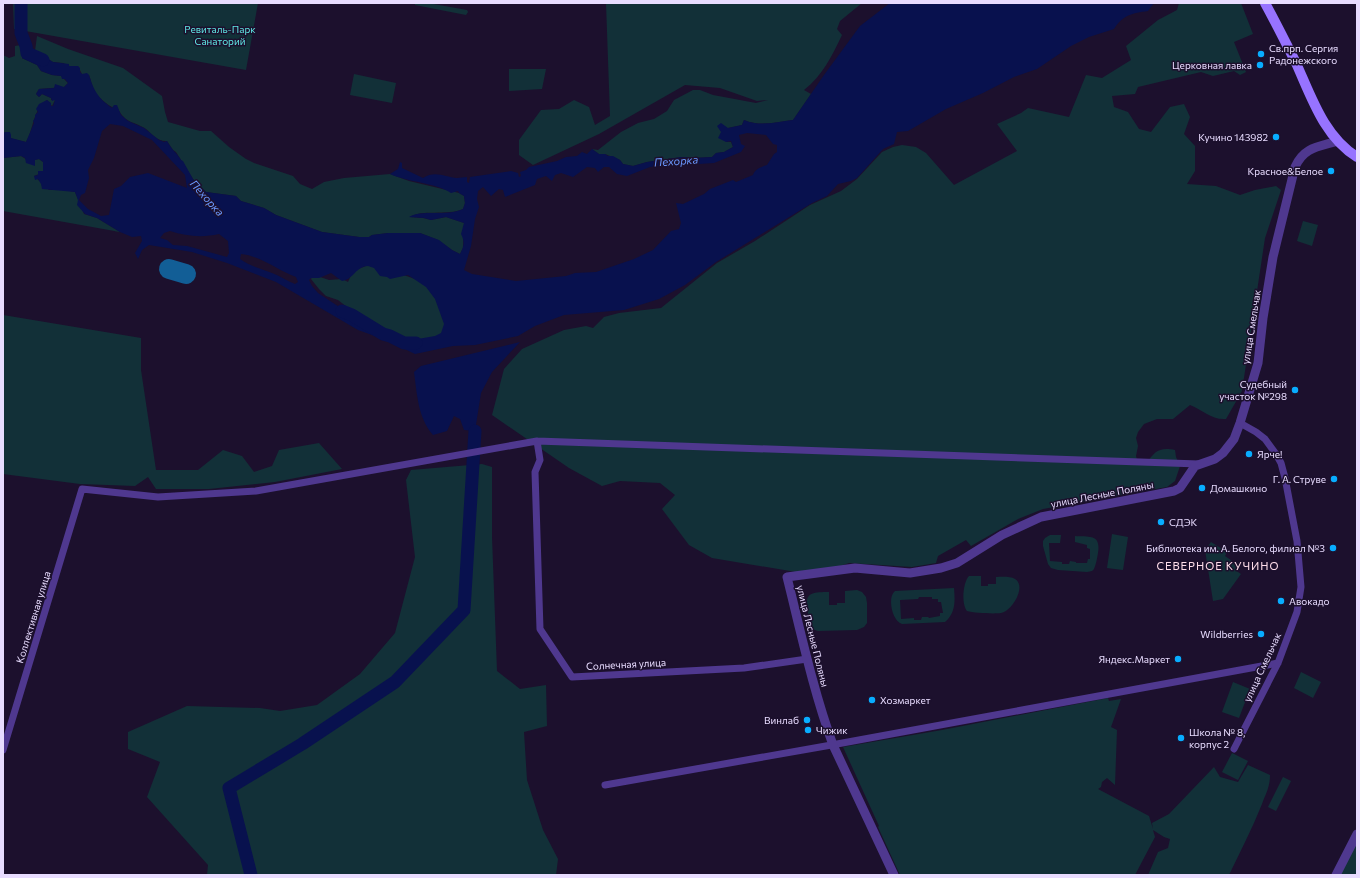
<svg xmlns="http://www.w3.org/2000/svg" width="1360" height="878" viewBox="0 0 1360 878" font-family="Commissioner,sans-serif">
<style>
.green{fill:#123038;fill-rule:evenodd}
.water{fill:#08114e;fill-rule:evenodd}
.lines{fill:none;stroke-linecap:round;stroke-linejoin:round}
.river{stroke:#08114e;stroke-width:13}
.taxiway{stroke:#125e96;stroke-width:20}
.minor{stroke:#4f388f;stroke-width:7}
.tertiary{stroke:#4f388f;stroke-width:9}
.secondary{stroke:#9773ff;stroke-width:10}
.poi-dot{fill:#08adff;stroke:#1c102d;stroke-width:1.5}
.labels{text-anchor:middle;stroke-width:3;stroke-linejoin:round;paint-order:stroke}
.park-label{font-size:10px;fill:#5fe8e5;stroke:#1c102d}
.poi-label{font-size:10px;fill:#e8dcff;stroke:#1c102d;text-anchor:end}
.street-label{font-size:10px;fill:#e8dcff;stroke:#1c102d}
.water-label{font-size:11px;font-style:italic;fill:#6a98ff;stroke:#1c102d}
.neighbourhood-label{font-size:11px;letter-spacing:1px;fill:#ffdeeb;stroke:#1c102d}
</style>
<rect width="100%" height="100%" fill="#1c102d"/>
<path class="green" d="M13,3H258L246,70L14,29Z
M415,3H428L467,10L468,12L466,15L415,5Z
M606,3H862L840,21L837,29L842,35C832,56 822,76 804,90L811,94L793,120C777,122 760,127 744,120L742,125L728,128L721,132L726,142H731L733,147L724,152L716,153L712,157L694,158L681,157L647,162L633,166L623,164L620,160L605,154H599L592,149L598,150L621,132L638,123L654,119L667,111L674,100L693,90H700L713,95L756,103L768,100L757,101L720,88L685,85L599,134L533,165L519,155V140L541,110L559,109L574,100L589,107L595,125L610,116Z
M1179,3H1241L1253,34L1234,42L1246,72L1240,75L1234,71L1213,76L1201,72L1138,87L1135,94L1112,96L1114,107L1128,112L1139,129L1151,132L1170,107L1184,104L1190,117L1184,134L1195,146V171L1187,184L1216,186L1240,195L1255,190L1276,186L1281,190L1265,238L1242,391L1226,419C1211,420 1203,410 1190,405L1173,419H1157L1144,424L1138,432L1136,438L1138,446L1136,456L1138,463L1146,464C1155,451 1159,447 1175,450L1176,457L1180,466L1175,481L1167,487L1043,509L1018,519L971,546L966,540L938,556L936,563L912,567L849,563L834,568L796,572L712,558L689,545L662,509L675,495L660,483L620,481L602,486L569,468L492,415L504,369L522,349L564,330L586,326L593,328L604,317L619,313L661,308L717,263L755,241L810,205L841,191L857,179L882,152L893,147L902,145L916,147L926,153L954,185L1017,151L997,124L1021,113L1028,108L1069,117L1086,75L1102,78L1131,60L1126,46L1158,20L1177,10Z
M37,36L68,49L123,68L162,96L165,112L168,122L200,131H211L229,147L246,159L254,163L293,176L300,184L312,189L324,182L344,178L390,174L409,181L459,193L464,196L465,203L463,209C448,216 421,209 410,217L423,218L431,220L446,217L464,223L463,248L460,254L452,250L438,240L420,233H388L372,235L369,237H359L322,232L276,215L264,208L241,201L236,196L206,192L193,179L176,152L173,150L167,141C158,142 152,134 146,129C134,121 126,124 118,109C110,108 99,98 94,91C92,86 91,80 89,75L82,74L78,66L72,67L63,63L53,62L35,51Z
M21,45L23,53L22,58L37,65L41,71L52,75L61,76L68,83L64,87L39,89L36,94L39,97L42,94L51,98V100H55L52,106L47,100C33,108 34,129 26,142L10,138L5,132L3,134V55L9,58L15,56V46Z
M509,69H546L542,89L509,91Z
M354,74L396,83L392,103L350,95Z
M21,156L35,165L34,160L39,159L43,162L44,172L34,176L49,190H63L75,192L84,214L97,218L120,232L3,211V158Z
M1303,221L1318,225L1312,246L1297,241Z
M371,264L427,283L438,303L446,328L438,337L419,340L404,341L378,329L360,317L338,300L326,296L319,289L311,279L314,275L329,280L342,279L348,282L353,271Z
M3,315L141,338V370L156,470H198L223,450L242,456L254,472L272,466L279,450L319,443L342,469L275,482L209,489H156L148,477L135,486L80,484L3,474Z
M482,464L492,467V537L497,671L520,689L546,685L547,726L524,732L527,780L543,830L558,859L556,875H207L208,865L147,797L160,762L128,749V732L187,706L260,708L280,711L317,705L360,674L395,633L415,557L406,480L411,470Z
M1112,534L1128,537L1123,570L1107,568Z
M1050,535H1061L1060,543H1049L1050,561L1062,562V564H1069L1070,561L1076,562V563H1087L1088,559H1090V549L1087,548V545L1075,542V536C1090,537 1101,534 1098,553C1097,559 1096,564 1094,569L1092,571L1087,572L1058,570L1051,568L1048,564L1043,546V541L1045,538Z
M1211,542L1227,552L1225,556L1238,565L1235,570L1241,574L1223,599L1213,601L1205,550Z
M969,576H981V586H988V584H996V577C1001,577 1010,576 1015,579C1027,586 1012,611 1001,613C994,614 974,613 967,611C961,604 963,582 969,576Z
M954,588C955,600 956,613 945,622L902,624C892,621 887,597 895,591ZM919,597H932V599H938V602H941L943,613H940V616L929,618L928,617H922L921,620H914V618L901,619L900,600L918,599Z
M857,590L862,592L866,597L867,603V623L864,627L857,630L818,631L812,629C810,624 809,619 808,613C804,593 810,592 829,592V605H837V603H845V591Z
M1301,672L1321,682L1313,698L1294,688Z
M1233,682L1250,689L1239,718L1222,712Z
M1108,698L1109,701L1121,699L1111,727L1117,730L1115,785L1107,778L1102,782L1101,787L1098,789L1149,816L1153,829L1152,823L1169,814L1214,767L1220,777L1238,782L1248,765L1270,775C1270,787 1266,793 1262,804C1252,829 1240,852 1229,875H1148L1158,852L1168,848L1170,839L1164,837L1153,830L1155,837L1135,875H900L878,827L879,826L843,747L942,730Z
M1232,753L1248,761L1238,780L1222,772Z
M1283,777L1291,781L1276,811L1268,807Z
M1357,842V875H1339Z"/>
<path class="water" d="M890,3H1154L1148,11C1132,13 1123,15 1114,29L1089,37L1071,46L1037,69L1014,77L983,93L946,109L908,131L897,132L894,144L883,149L857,178L851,181L838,184L827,196L812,203L716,262L685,285L659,299L624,310L564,315L535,326L518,336L475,345L453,346L415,354L386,340L358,330L276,282L227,263L192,252L149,245L142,250L138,259L135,253L142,241L141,236L132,237L120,232L97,218L85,214L77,205L78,200L75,192L42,189L41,184L38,179L35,180L34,176L38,175V171H43V162L39,159L35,160V166L26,163L25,158L21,156L3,158V134L5,132H10L11,135V138L26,142L34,123L33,121L35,118V115L38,112L36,109L39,104L47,100L51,103V106H53L55,100L52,101L51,98L42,94L39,97L36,94L39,89L54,88L55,84L64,87L68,83L65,79H62L61,76L52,75L41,71L37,65L22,58L23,53L35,51L53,62L69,64V66H78L80,68V72L82,74L87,73L89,75C94,91 98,98 112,108L114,105H117L121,115L128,121L144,128L159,140L164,142L167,141C171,149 177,153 181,160L183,161L193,179L206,192L236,196L241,201L264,208L276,215L322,232L359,237H369L372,235L388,233H420L439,240L452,250L460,254C464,246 465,242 461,234L464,223L446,217L431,220L424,218L409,217C421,209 447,217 463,209L465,203L464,196L459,193L458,191L451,193C437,183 407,182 390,174L398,169L400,162L402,163V168L423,178C435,170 445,177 457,178C460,178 464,177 467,177V182L469,183L470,177L511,171L518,173L519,177L521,176L520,172L526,170L529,167L557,161L566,157L577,156L582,152L587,154L592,149L599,154H605L608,156H613L620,160L623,164L633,166L647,162L682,157L694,158L712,157L716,153L724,152L733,147L731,141L726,142L718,138L721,132L717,126L721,123L728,128L742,125L744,120C759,127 777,122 793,120L824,75L860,26ZM110,124L123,126L152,140L185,175L187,188L148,173L130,177L121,186L114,189L109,215L101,216L88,209L79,200L81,195L85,193L89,178L88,170L94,158L102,131ZM747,133L766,135L773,144L777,145V152L774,154L767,165C761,167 755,169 753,175L736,182L733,180L710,189L704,194L683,204L676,203L681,223L679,229L671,231L653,250L634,259L596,272L575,273L566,276L516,281L472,274L464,270L471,246L475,219L479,207L477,199L478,191L483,187L491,196L499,189L503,190L505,197L535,185L537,179L546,176L552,181L555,175L561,173L573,177L587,167L595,168L598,172L604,167H609L617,174L627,176L650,167L658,166L665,167L675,163L684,165L714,163L741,152L745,146L741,144L739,135ZM170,231C186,236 202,238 219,234L228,241L229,253L227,257L187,246L173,245L167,240L160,238L164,233ZM241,254C261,256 277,270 296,277L298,282L295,284C287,281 280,276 272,273C261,269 250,266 240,259ZM368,266L374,268L380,276L387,277L390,279L408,275L426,287L435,299L444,324L441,333L435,336L406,341L399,340L362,322L318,293L312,286L309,280L311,278H319L331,273L342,281C354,279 355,267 368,266Z
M520,342L492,372L481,393L475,431L464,430L460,419L454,416L447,431L433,435C418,418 417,394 414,372L421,366Z"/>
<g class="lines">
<path class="river" d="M21,3V33L26,46L27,53L43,60
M342,311L352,315L383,334L390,336L404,343H416
M251,875L229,788L302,744L395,682L464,610L475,431"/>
<path class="taxiway" d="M169,269L186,274"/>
<path class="minor" d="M537,441L540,460L535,472L540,629L572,677L744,668L807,659
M1234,749L1278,663L1297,612L1301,587L1297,541L1285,478L1281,463L1276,454L1265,439L1256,432L1240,423
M3,750L82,489L158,497L256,491L537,441L1199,464
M605,785L837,744L1278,663"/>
<path class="tertiary" d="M894,875L833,745C813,690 801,633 787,577L855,568L910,573L941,568L957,563L1002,535L1041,517L1174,491L1180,488L1195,466L1215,459L1223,453L1234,439L1240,423L1258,363L1263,318L1273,257L1295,167C1304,147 1318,147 1338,141
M1336,875L1357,834"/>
<path class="secondary" d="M1265,3C1276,23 1286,43 1296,63C1311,96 1324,137 1357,157"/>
</g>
<g class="poi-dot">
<circle cx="1261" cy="54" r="4"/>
<circle cx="1260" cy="65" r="4"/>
<circle cx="1276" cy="137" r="4"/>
<circle cx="1331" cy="171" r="4"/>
<circle cx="1295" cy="390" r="4"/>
<circle cx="1249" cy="454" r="4"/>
<circle cx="1334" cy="479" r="4"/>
<circle cx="1202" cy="488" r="4"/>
<circle cx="1161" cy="522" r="4"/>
<circle cx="1333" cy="548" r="4"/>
<circle cx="1281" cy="601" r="4"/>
<circle cx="1261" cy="634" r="4"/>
<circle cx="1178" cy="659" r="4"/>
<circle cx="872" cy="700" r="4"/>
<circle cx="807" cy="720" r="4"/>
<circle cx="808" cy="730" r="4"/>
<circle cx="1181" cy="738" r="4"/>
</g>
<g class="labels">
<g class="park-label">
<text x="220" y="33">Ревиталь-Парк<tspan x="220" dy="12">Санаторий</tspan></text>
</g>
<g class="poi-label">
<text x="1269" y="52" text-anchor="start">Св.прп. Сергия<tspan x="1269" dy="12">Радонежского</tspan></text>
<text x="1252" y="69">Церковная лавка</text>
<text x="1268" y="141">Кучино 143982</text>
<text x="1323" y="175">Красное&amp;Белое</text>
<text x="1287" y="388">Судебный<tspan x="1287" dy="12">участок №298</tspan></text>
<text x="1257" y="458" text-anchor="start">Ярче!</text>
<text x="1326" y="483">Г. А. Струве</text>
<text x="1210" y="492" text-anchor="start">Домашкино</text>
<text x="1169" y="526" text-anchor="start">СДЭК</text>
<text x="1325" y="552">Библиотека им. А. Белого, филиал №3</text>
<text x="1289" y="605" text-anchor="start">Авокадо</text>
<text x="1253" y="638">Wildberries</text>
<text x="1170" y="663">Яндекс.Маркет</text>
<text x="880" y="704" text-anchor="start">Хозмаркет</text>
<text x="799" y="724">Винлаб</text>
<text x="816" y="734" text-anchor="start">Чижик</text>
<text x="1189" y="736" text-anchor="start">Школа № 8,<tspan x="1189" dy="12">корпус 2</tspan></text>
</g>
<g class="street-label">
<text transform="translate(1251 327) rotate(-81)" y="4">улица Смельчак</text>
<text transform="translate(1102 494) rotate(-11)" y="4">улица Лесные Поляны</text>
<text transform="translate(33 617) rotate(-73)" y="4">Коллективная улица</text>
<text transform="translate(813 636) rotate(76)" y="4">улица Лесные Поляны</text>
<text transform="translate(626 664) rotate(-3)" y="4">Солнечная улица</text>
<text transform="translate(1262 667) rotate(-65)" y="4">улица Смельчак</text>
</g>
<g class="water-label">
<text transform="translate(676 161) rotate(-4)" y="4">Пехорка</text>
<text transform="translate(207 198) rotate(48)" y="4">Пехорка</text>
</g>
<g class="neighbourhood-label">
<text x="1218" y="570">СЕВЕРНОЕ КУЧИНО</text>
</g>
</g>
<rect width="1360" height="878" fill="none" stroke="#e8dcff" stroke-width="8"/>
</svg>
